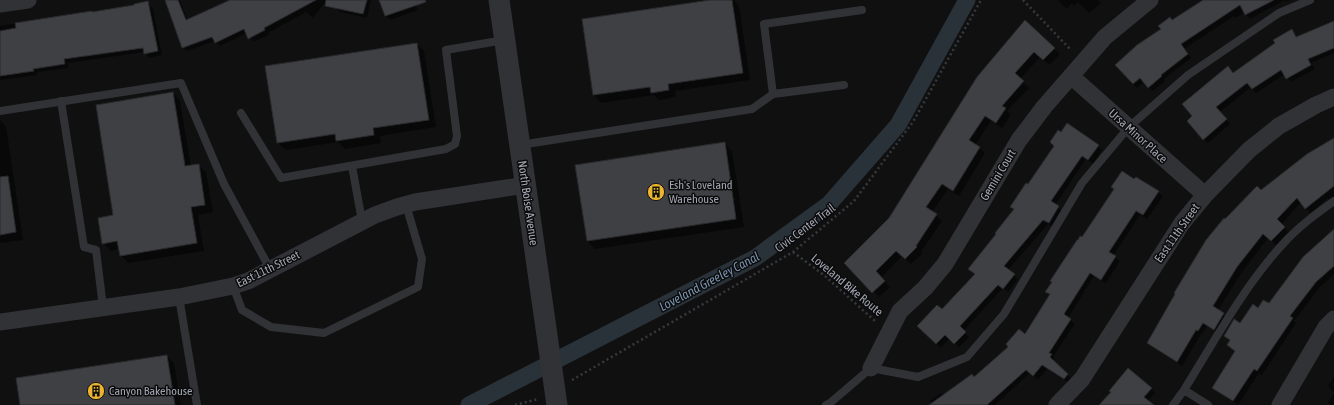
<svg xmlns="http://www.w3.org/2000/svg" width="1334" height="405" viewBox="0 0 1334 405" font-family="'Asap Condensed',sans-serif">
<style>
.shadow{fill:#0007}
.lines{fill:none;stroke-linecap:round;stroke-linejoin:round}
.canal{stroke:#2a3239;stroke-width:17}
.building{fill:#3f4044;stroke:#2a2a2d}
.path{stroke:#37393d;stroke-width:2.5;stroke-dasharray:2 3;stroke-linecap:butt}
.service{stroke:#313236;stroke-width:8}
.minor{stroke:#313236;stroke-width:17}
.tertiary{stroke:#313236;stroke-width:21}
.labels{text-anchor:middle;stroke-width:3;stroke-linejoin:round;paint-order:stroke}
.street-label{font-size:12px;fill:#a2a6b2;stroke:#0b0b0c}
.poi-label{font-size:12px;fill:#a2a6b2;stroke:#0b0b0c;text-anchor:start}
.water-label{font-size:13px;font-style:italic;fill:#7992ad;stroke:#0b0b0c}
</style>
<rect width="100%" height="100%" fill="#101011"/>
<path class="shadow" d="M166,0H180L188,21L230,0H327L313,18L306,12L268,33L269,35L253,42L247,33L220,46L215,41L187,51L182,47Z
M338,0H371L367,18L340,12L336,8Z
M380,0H414L418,10L390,20L386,16Z
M717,0H734L739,6L750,80L675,91L676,97L659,100L654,95L601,103L594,95Z
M1058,0H1098L1101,3L1089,13L1078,2L1074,6L1072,3L1067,9Z
M1205,0H1291L1286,2L1285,0L1250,19L1245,13L1235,18L1234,16L1184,49L1191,58L1164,79L1165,81L1153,91L1144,82L1137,88L1133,84L1173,21Z
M147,2L153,9L162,55L149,58L145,52L68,63V68L37,72V75L0,80V26L92,12L93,13Z
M1025,22L1060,54L1049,65L1040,57L1020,79L1029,88L1007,111L1011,115L1002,128L991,121L975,145L985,153L959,196L948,189L932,212L942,221L921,252L922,254L911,264L902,256L881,278L890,287L879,297L845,263L890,219Z
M1334,22V53L1311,63L1315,69L1291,82L1285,74L1256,93L1251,87L1220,112L1230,124L1208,143L1188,121L1234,74L1276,44L1292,30L1297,38Z
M417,44L424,51L436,127L380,136L381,143L345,149L338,142L286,150L278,143Z
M173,93L180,101L191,166L198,165L206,172L213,212L198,215L204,251L128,263L121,255L120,249L111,251L103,243L114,216Z
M0,120L6,126L23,240L0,243Z
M1334,139V202L1333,203L1328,198L1310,213L1301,202L1281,225L1288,232L1276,245L1268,238L1242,272L1218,310L1228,319L1219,334L1207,326L1202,334H1201L1182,366L1153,347L1148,342L1226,220L1260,191Z
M724,143L732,151L744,227L595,249L587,241L576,166Z
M1098,146L1102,150L1093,164L1086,159L1055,205L1062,211L1053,227L1048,224L1008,270L1018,279L1008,292L1003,288L963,331L969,337L959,347L950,338L941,348L919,326L942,311L976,275L969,269L997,234L1014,210L1011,207L1028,186Z
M1135,180L1158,192L1163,196L1147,219L1140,215L1113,256L1120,261L1106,283L1094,276L1068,318L1075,324L1053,357L1055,359L1053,361L1072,379L1069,383L1047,369L1038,380L1030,373L995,405H932L930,401L941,393L944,396L974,378L1025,336L1050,295L1046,291L1083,239Z
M1334,231V274L1320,287L1294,321L1296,323L1262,375L1259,373L1238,405L1218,392L1213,388L1236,351L1228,345L1231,341L1225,336L1241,325L1258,309L1269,305Z
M167,356L174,363L181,405H21Z
M1334,376V393L1328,386Z
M1151,389L1155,393L1148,401L1152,405H1127Z
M1334,393V405H1330L1328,402Z"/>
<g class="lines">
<path class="canal" d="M469,405L755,258L829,204L898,125L967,0"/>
</g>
<path class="building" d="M165,0H178L186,20L230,0H316L264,28L265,30L248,39L244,29L215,43L212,37L182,48Z
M326,0H367L363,14L325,6Z
M379,0H425L426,2L385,16Z
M710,0H732L743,73L668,84L669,90L651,93L650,87L593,95L582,19Z
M1203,0H1274L1245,15L1240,5L1181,44L1188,54L1161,75L1162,76L1148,88L1140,78L1133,84L1115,65L1137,45L1161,29L1158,26L1170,17L1172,20Z
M148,1L158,51L144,54L143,48L64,59L65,64L33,69L34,71L0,76V31L16,28L15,23L92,11V12L134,5V4Z
M1025,20L1055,48L1043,60L1034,52L1015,73L1024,81L1002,106L1006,108L996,123L985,116L969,140L980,147L953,191L942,184L926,207L937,214L916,246L917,247L905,259L896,251L876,271L885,281L872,293L844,263L889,218L977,77Z
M1334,21V48L1308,59L1311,65L1286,79L1281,70L1252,89L1247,83L1216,107L1227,119L1203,140L1187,121L1192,116L1182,104L1228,66L1233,73L1275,43L1273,40L1292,29L1296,37Z
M417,43L429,120L373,128L374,135L336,141L335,134L277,143L265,66Z
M173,92L185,166L199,164L205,205L191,207L197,243L120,256L117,241L102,244L98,218L113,215L96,105Z
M1067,123L1099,145L1088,160L1082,156L1051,201L1059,206L1049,223L1043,220L1004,266L1015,274L1003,289L998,285L960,326L966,332L954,344L945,335L936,344L917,326L937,305L942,309L975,274L968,269L996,234L995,233L1014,209L1010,207L1026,183L1028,184L1054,146L1050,142L1058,130L1061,132Z
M1334,138V186L1305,209L1297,198L1277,219L1285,227L1271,241L1263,234L1237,267L1213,306L1224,313L1214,330L1203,323L1198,331L1196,330L1177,362L1147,343L1175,294L1174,293L1206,240L1224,218L1225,219L1257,186L1261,190L1307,154Z
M725,142L736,219L587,241L575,165Z
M1122,171L1134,179L1136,177L1159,191L1143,215L1136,211L1109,252L1116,256L1101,280L1090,273L1064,314L1071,319L1049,353L1052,354L1050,357L1068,374L1064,379L1042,365L1033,376L1026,370L987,405H929L972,374L974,377L1008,347L1006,344L1019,329L1025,334L1050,294L1045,292L1052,282L1050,281L1077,240H1078L1080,236L1082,237L1114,189L1111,187Z
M8,176L16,232L0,235V177Z
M1334,229V266L1316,282L1290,316L1293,318L1257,371L1254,369L1233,401L1212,388L1235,351L1227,345L1230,340L1224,336L1234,319L1240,323L1253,304L1258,308L1263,300L1269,303L1303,257Z
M167,355L175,405H20L16,378Z
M1128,368L1152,388L1144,397L1154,405H1099L1111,392L1109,391Z"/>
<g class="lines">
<path class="path" d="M1023,0L1071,50
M793,252L825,276L876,322
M572,380L793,252L854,201L913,122L981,0
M515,405L538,399"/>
<path class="service" d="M773,94L764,24L862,10
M61,101L84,247L96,250L103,307
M0,111L181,83L224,184L270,269
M241,113L281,178L446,149L455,144L457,136L446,50L504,40
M520,145L752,109L773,94L844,85
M352,166L362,221
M233,286L242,310L271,327L324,333L418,287L422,259L406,205
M179,297L197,405
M1184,390L1208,405
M826,405L830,403L871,368L918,377L967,357L1004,314L1082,183L1129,127L1188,75L1279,13L1310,0
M1173,405L1184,390C1214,342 1244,286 1283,244C1298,227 1316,214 1334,201"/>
<path class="minor" d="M0,4L28,0
M1071,76L1205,195
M0,322L179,297L233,286L248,281L375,215L397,207L415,202L526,185
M871,368L900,311L925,288L945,264L1019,140L1044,107L1105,37L1150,0
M1057,405L1082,379L1182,223L1205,195L1249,150L1279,126L1316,105L1334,97
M1280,405L1326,327L1334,319"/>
<path class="tertiary" d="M499,0L557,405"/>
</g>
<defs>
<symbol id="building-disc" viewBox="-11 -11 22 22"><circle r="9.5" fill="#ebb52f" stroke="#0b0b0c"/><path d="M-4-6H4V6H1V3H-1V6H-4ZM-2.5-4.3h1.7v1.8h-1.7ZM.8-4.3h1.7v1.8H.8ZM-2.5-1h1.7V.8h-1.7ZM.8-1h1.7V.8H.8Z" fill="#111"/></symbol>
</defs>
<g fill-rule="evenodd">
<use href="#building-disc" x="646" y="182" width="20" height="20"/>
<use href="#building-disc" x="86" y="381" width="20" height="20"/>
</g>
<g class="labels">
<g class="street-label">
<text transform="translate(1138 136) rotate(42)" y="4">Ursa Minor Place</text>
<text transform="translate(998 175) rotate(-59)" y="4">Gemini Court</text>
<text transform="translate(528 203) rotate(82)" y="4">North Boise Avenue</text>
<text transform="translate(805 228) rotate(-37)" y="4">Civic Center Trail</text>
<text transform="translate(1177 233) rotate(-55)" y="4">East 11th Street</text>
<text transform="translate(268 269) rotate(-26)" y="4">East 11th Street</text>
<text transform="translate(847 285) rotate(40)" y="4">Loveland Bike Route</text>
</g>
<g class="poi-label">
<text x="669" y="189">Esh's Loveland<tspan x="669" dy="14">Warehouse</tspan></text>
<text x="109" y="395">Canyon Bakehouse</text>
</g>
<g class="water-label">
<text transform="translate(709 281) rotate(-28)" y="5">Loveland Greeley Canal</text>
</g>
</g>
</svg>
